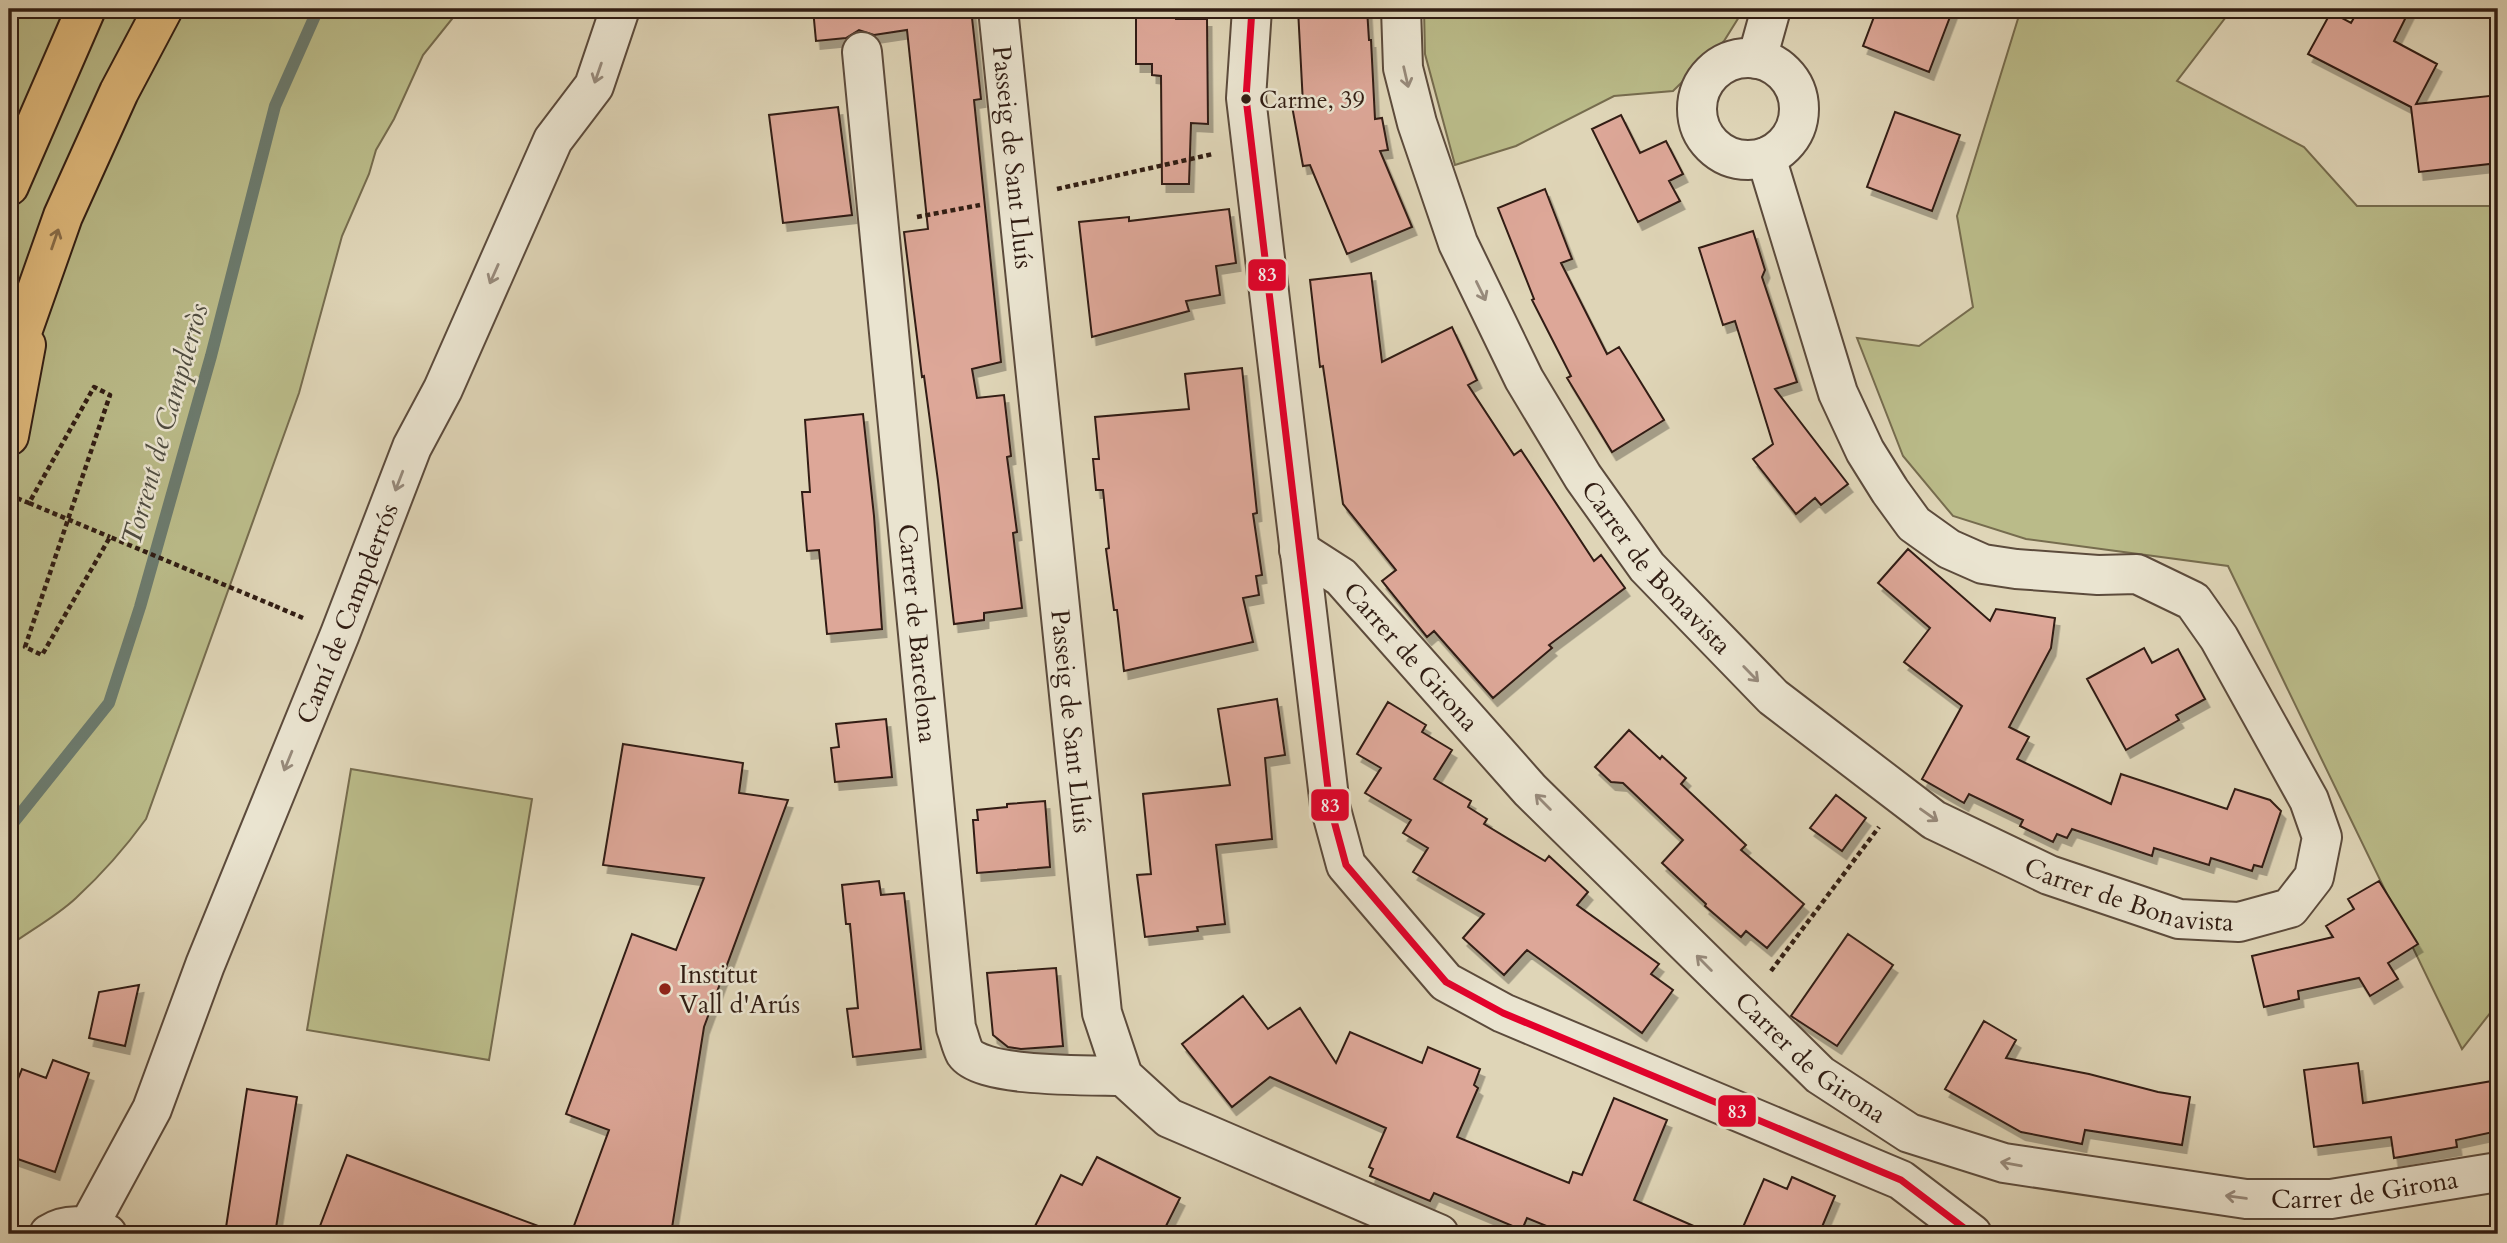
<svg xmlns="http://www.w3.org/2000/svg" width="2507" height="1243" viewBox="0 0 2507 1243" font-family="Cardo,serif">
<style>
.green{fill:#babb89;stroke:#766c4e;stroke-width:2}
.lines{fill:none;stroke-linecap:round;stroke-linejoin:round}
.stream{stroke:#6c7b6e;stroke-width:12}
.building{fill:#dda798;stroke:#311d13;stroke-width:2;filter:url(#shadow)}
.minor-casing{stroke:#5c4b3c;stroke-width:42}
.highway-casing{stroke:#311d13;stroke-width:42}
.path{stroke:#311d13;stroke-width:4.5;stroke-dasharray:5 3.5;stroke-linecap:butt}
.minor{stroke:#eae4d0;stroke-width:38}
.highway{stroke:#e0ba7c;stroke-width:38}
.path-bridge{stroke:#311d13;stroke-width:4.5;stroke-dasharray:5 3.5;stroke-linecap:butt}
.bus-1-casing{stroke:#eae4d0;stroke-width:12}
.bus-1{stroke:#e4002b;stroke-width:7}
.oneway{stroke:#978a7b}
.oneway2{stroke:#886c48}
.bus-dot{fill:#311d13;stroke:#eae4d0;stroke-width:2.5}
.poi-dot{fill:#8f2418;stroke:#eae4d0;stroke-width:2.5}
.labels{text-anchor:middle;stroke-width:5;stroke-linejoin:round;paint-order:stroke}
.bus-label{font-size:24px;fill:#311d13;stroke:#eae4d0;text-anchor:start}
.street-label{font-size:26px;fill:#311d13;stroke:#eae4d0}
.poi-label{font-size:26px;fill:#311d13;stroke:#eae4d0;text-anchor:start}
.water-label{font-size:28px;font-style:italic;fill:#4f4c40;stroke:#eae4d0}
.line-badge{stroke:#eae4d0;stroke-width:2.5}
.badge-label{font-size:19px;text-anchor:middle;font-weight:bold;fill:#fff}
</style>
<defs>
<filter id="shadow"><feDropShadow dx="4.5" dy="8" stdDeviation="0" flood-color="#0004"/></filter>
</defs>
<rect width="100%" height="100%" fill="#dfd5b7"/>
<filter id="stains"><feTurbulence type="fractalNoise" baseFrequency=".00286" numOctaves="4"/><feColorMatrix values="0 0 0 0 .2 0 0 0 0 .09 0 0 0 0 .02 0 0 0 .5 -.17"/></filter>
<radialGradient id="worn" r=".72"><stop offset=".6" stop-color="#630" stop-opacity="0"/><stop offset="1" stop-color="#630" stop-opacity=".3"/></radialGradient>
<path class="green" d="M9,9H460L423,55L394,119L376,150L369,174L342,236L299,393L146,819C125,848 102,874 76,898C57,916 31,930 9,946Z
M1424,9H1744L1724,41L1673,91L1614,96L1516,146L1455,165L1425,54Z
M2021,9H2232L2177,81L2304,147L2357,206H2498V1003L2462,1049L2228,566L2026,539L1953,516L1903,456L1857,338L1919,346L1973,307L1957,216Z
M351,769L532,799L489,1060L307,1030Z"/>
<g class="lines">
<path class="stream" d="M9,828L109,703L140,607L211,356L275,106L318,9"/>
</g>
<path class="building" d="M813,9H906V12L971,9L981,99L974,100L1001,362L972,369L977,398L1004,395L1011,456L1007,457L1017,532L1013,533L1022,608L984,613V620L954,624L938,481L924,376L922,377L904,232L928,229L907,30L874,35L859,30L846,38L816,41Z
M1176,9V19H1207L1208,124L1191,123L1189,184H1162L1161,76L1152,75V64H1136V10Z
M1298,9H1367L1369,40H1371L1375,119L1382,118L1388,150L1380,151L1412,227L1347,254L1310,165L1303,166L1292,106L1303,104Z
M1877,9H1953L1929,72L1863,46Z
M2359,9H2410L2394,41L2437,64L2416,104L2498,95V163L2419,172L2411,107L2308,54L2331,12L2351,23Z
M838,107L852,215L783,223L769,115Z
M1895,112L1960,135L1932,211L1867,187Z
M1621,115L1640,153L1666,141L1683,174L1669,181L1680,201L1638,222L1592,129Z
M1545,189L1572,259L1561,263L1607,354L1619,347L1664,420L1612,452L1567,378L1571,376L1532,300L1534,299L1498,208Z
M1229,209L1236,263L1216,266L1220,295L1186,301L1189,311L1092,337L1079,222L1129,217V221Z
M1753,231L1765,270L1762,277L1797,382L1775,389L1848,484L1821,505L1815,498L1796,514L1753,459L1773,444L1735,321L1723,325L1699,248Z
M1371,273L1382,362L1452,327L1477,380L1468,385L1514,455L1521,450L1594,561L1601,555L1625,588L1549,645L1552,648L1493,698L1434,631L1427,637L1382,581L1396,570L1343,504L1323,366L1320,367L1310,280Z
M1242,368L1257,513L1253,514L1262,575L1256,576L1259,595L1243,598L1253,642L1124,671L1117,610H1114L1106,549L1109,548L1103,490H1096L1093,459H1099L1095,417L1189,409L1185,374Z
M863,414L874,516L882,629L827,634L819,550L807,551L802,492H810L805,420Z
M1908,549L1990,621L1996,609L2055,618L2051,648L2009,727L2029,737L2017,759L2111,804L2121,774L2227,809L2235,789L2270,800L2281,811L2262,867L2254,865L2252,871L2211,858L2209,865L2154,848L2152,856L2072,829L2067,838L2057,834L2053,842L2020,826L2023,820L1969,794L1964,803L1922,779L1962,706L1904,662L1930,628L1878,583Z
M2144,648L2152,663L2178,649L2205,699L2176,715L2179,720L2126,750L2087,679Z
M1277,699L1285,755L1265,758L1272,839L1216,845L1225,924L1197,927L1198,931L1145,937L1137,875L1151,874L1143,794L1230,785L1218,709Z
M1388,702L1426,725L1422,732L1452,750L1434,779L1471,801L1468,807L1487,819L1484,824L1545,861L1549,856L1588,892L1577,905L1659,964L1651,974L1673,990L1642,1033L1527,950L1504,975L1463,938L1484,914L1413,872L1428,848L1403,833L1411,820L1365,793L1381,768L1357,754Z
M886,719L892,777L835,782L831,748L839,747L836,724Z
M1629,730L1660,759L1662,756L1686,778L1681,784L1746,845L1741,850L1804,904L1767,948L1746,931L1741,937L1705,906L1706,904L1662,863L1683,840L1623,783L1611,782L1595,767Z
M623,744L743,763L739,793L788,800L704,1027L671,1234H571L609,1130L566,1114L632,934L676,950L704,878L603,865Z
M1836,795L1866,818L1842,851L1810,828Z
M1045,801L1050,867L977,873L973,820H978L977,810L1007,807V804Z
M879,881L881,895L904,893L921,1049L853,1057L847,1009L858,1008L850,924H846L842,885Z
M2379,881L2418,944L2388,963L2398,979L2370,996L2359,978L2298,991L2299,999L2264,1007L2252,956L2333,937L2326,926L2354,909L2348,899Z
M1848,934L1893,965L1837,1046L1791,1016Z
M1056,968L1063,1046L1021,1049L1008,1047L993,1035L987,973Z
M139,985L125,1046L89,1038L99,992Z
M1243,996L1268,1029L1300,1008L1336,1063L1350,1032L1422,1063L1428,1047L1480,1069L1474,1085L1478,1088L1457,1137L1569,1183L1573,1172L1582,1175L1614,1098L1667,1120L1634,1200L1712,1234H1566L1527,1218L1522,1230L1434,1193L1430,1201L1370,1176L1373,1169L1369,1167L1386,1128L1270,1077L1232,1107L1182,1044Z
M1984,1021L2016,1040L2006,1058L2089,1074L2158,1092L2190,1097L2182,1145L2085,1130L2082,1144L2021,1132L1945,1089Z
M53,1060L89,1073L55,1172L9,1156V1084L15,1086L22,1069L46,1078Z
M2358,1063L2363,1103L2498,1080V1131L2456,1140L2457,1147L2394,1158L2391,1137L2314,1147L2304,1070Z
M247,1089L297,1097L275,1234H225Z
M347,1155L552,1231L551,1234H317Z
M1097,1157L1180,1198L1162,1234H1031L1061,1175L1082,1185Z
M1792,1177L1835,1196L1819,1234H1740L1764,1179L1787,1189Z"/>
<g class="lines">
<defs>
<g id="minor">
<path id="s1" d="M998,9L1102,1013L1123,1076L1169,1118L1439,1234"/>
<path d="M1252,9L1246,98L1330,806L1346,865L1446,982L1503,1013L1901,1180L1972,1234"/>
<path id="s2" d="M1401,9L1403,68L1417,123L1458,243L1524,379L1583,477L1647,567L1773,697L1934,820L2049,875L2179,919L2239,922L2290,908L2314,877L2322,837L2309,800L2219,638L2193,601L2137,574L2098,575L2016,569L1983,564L1949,549L1914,524L1890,491L1865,451L1838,393L1766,157"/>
<path id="s3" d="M862,52L956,1028C959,1035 961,1046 965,1053C982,1078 1092,1075 1123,1076"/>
<circle cx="1748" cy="109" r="51"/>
<path d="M1757,59L1771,9"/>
<path id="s4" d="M1299,550L1341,577L1530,790L1820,1075L1909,1133L2004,1163L2246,1199H2331L2498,1172"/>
<path id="s5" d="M88,1227L152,1109L205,965L340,634L412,447L443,389L553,140L594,86L620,9"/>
<path d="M49,1234C68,1222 87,1225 107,1234"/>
</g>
<path id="highway" d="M9,186L86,9
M9,369L63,216L119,92L163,9
M9,436L26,345"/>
</defs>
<use href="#minor" class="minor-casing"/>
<use href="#highway" class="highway-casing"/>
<path class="path" d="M1057,189L1213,154
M917,217L980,205
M29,503L110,537
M275,606L303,618
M1771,971L1879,827"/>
<use href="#minor" class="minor"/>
<use href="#highway" class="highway"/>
<path class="path-bridge" d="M9,495L29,503L94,387L110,395L25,647L42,655L110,537L275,606"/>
<defs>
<path id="bus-1" d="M1252,9L1246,98L1330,806L1346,865L1446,982L1503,1013L1901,1180L1972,1234"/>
</defs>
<use href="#bus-1" class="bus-1-casing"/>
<use href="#bus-1" class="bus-1"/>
</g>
<defs><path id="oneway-shaft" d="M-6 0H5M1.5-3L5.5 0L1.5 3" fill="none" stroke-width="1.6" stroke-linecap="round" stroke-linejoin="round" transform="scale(1.75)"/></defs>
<g class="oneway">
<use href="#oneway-shaft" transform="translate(598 73) rotate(109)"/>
<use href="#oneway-shaft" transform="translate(1406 77) rotate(77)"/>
<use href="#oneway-shaft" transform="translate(494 274) rotate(114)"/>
<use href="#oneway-shaft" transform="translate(1481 291) rotate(64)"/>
<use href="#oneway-shaft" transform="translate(399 481) rotate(111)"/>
<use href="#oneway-shaft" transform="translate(1751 674) rotate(46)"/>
<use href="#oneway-shaft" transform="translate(288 761) rotate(112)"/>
<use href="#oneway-shaft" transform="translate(1543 802) rotate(-135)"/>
<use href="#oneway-shaft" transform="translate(1929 815) rotate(35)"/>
<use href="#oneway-shaft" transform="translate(1704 963) rotate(-135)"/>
<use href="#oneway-shaft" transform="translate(2011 1164) rotate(-170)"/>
<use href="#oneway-shaft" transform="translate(2236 1197) rotate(-172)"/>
</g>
<use class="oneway2" href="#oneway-shaft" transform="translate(55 239) rotate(-71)"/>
<circle class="bus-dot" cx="1246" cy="99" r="6"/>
<circle class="poi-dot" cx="665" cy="989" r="7"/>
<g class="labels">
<g class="bus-label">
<text x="1259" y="108">Carme, 39</text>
</g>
<g class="street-label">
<text dy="9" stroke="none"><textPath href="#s1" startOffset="149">Passeig de Sant Lluís</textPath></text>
<text dy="9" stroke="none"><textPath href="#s2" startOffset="625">Carrer de Bonavista</textPath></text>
<text dy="9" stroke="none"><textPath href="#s5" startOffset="667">Camí de Campderrós</textPath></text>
<text dy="9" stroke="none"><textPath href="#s3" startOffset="584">Carrer de Barcelona</textPath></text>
<text dy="9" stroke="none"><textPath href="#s4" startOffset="156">Carrer de Girona</textPath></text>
<text dy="9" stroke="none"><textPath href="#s1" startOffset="716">Passeig de Sant Lluís</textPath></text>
<text dy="9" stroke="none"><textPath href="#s2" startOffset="1213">Carrer de Bonavista</textPath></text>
<text dy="9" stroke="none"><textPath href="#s4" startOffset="723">Carrer de Girona</textPath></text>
<text dy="9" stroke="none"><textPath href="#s4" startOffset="1311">Carrer de Girona</textPath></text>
</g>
<g class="poi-label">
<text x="679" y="983">Institut<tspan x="679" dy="30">Vall d'Arús</tspan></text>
</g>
<g class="water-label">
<text transform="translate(164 424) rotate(-74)" y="10">Torrent de Campderròs</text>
</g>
</g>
<g class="line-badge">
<rect x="1247" y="258" width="40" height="34" rx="7" fill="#e4002b"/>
<rect x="1310" y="788" width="40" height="34" rx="7" fill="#e4002b"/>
<rect x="1717" y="1094" width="40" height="34" rx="7" fill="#e4002b"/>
</g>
<g class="badge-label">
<text x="1267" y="281">83</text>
<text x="1330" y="812">83</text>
<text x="1737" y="1118">83</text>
</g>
<rect width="2507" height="1243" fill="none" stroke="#dfd5b7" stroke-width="35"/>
<rect x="10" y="10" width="2486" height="1222" fill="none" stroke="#311d13" stroke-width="3.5"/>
<rect x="18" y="18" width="2472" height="1208" fill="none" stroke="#311d13" stroke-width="2"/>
<rect width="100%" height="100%" filter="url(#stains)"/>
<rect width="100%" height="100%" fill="url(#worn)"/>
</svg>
